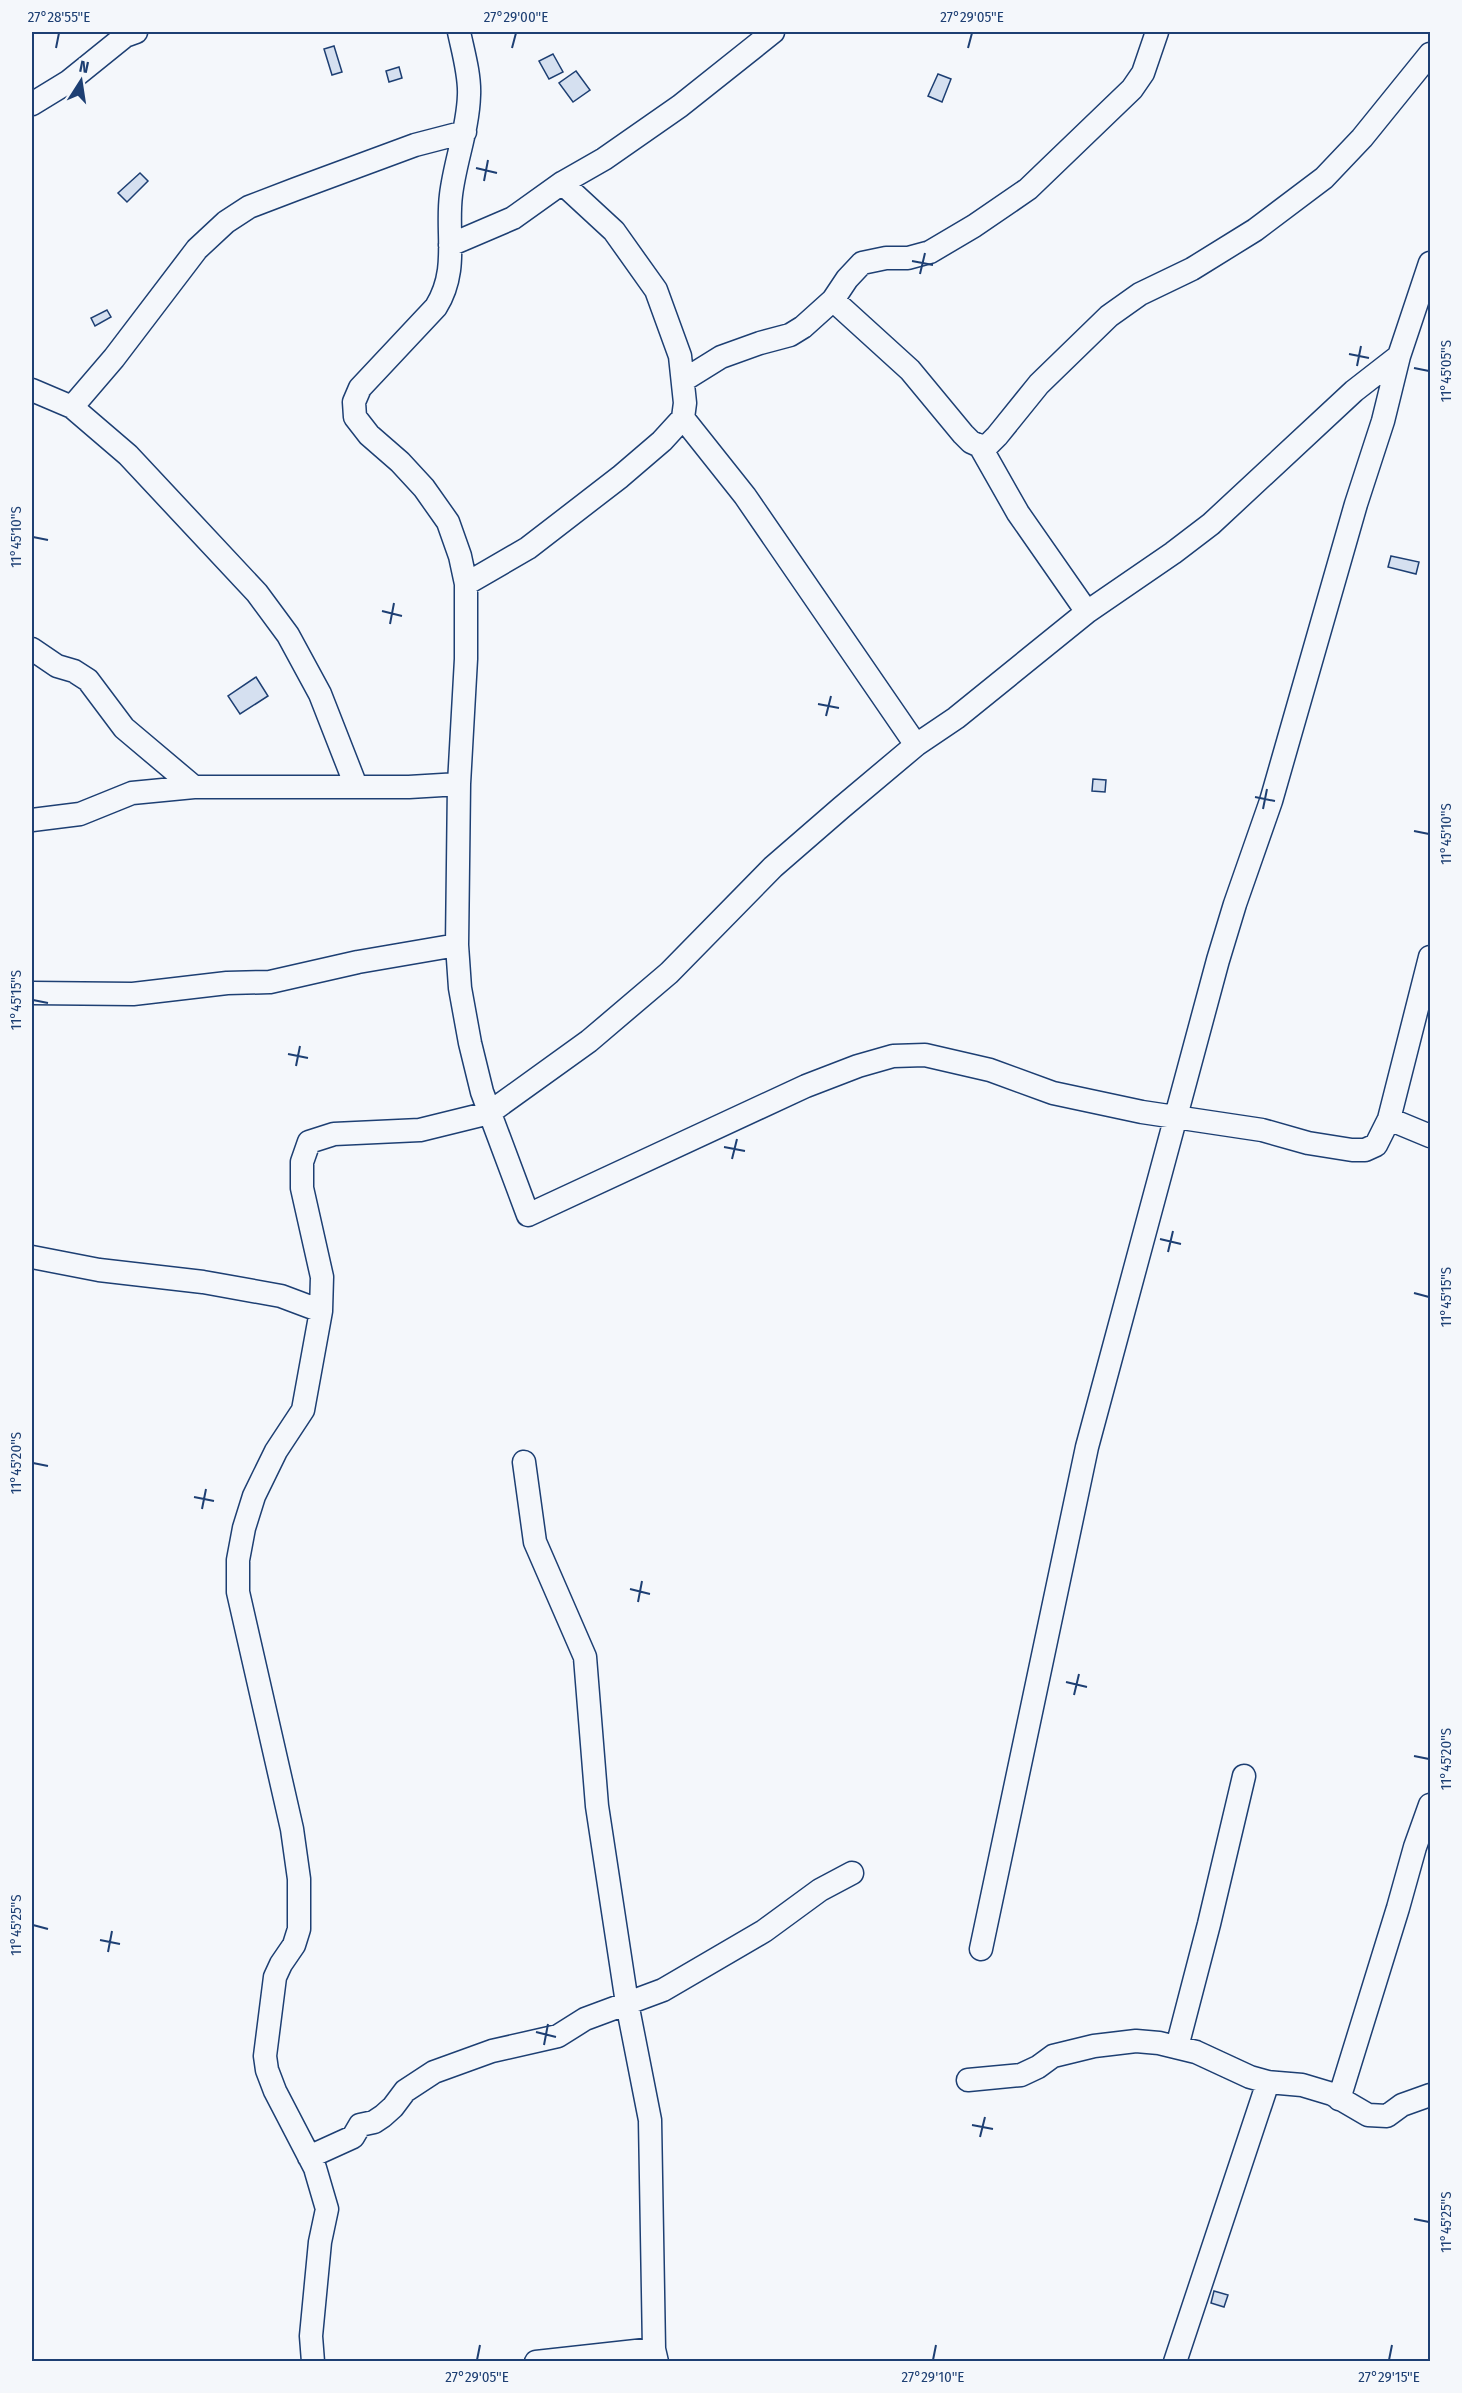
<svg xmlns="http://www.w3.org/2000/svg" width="1462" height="2393" viewBox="0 0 1462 2393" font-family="'Fira Sans Condensed',sans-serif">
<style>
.building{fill:#d5e0f0;stroke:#1d3f73;stroke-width:1.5}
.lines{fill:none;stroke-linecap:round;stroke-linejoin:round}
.minor-casing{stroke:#1d3f73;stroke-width:25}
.minor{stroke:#f4f7fb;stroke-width:22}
.ticks{fill:none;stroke:#1d3f73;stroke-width:2}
.neatline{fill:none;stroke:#1d3f73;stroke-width:2}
.ticks-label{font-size:15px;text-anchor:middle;fill:#1d3f73}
</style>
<rect width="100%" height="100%" fill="#f4f7fb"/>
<path class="building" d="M334,46L342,72L332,75L324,49Z
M553,54L563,72L549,79L539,61Z
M399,67L402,78L389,82L386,71Z
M576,71L590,90L573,102L559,83Z
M938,74L951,79L942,102L928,96Z
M140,173L148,181L127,202L118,193Z
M107,310L111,317L95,326L91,318Z
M1391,556L1419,562L1416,574L1388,567Z
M256,677L268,696L240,714L228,696Z
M1093,779L1106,780L1105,792L1092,791Z
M1214,2291L1228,2295L1224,2307L1211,2303Z"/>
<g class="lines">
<defs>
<path id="minor" d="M459,32C463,51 470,75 469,95C468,130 455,161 451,195C446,234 459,270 436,307L360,388L354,402L355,417L369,435L400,462L424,488L448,522L460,556L466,584V659L459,784L457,945L460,988L470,1043L482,1092L528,1215L806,1086L858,1066L893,1056L925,1055L990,1070L1053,1093L1142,1112L1262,1130L1308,1143L1352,1150H1365L1376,1145L1389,1119L1430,957
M32,104L68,82L125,36L136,32
M450,245L513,218L562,183L604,159L680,106L773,32
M833,300L910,370L963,434L971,442L980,446L1018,513L1087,612
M684,380L721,357L760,343L790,335L803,327L833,300L847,279L862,263L886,258H908L930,252L974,226L1028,189L1132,89L1143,73L1157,32
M32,390L72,407L128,455L257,593L288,635L320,694L356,786
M72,407L114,358L197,249L226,222L249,207L296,189L415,145L465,132
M683,418L745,496L916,745
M980,446L988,445L997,436L1039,384L1109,316L1140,294L1192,269L1255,230L1324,178L1362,138L1430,54
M466,584L528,548L620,477L662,441L683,418L685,403L680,356L656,290L614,231L562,183
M32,649L57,666L74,671L88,680L124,728L194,787
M32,820L80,814L132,793L194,787H409L459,784
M32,993L133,994L227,983L270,982L358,962L457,945
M1389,1119L1430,1136
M32,1257L99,1270L203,1282L281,1296L321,1311
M524,1462L535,1542L585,1657L597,1806L627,2003L650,2120L654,2349L657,2362
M981,1949L1087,1447L1218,960L1235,904L1271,801L1356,504L1383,421L1399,356
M1177,2047L1209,1924L1244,1776
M968,2080L1021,2075L1038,2067L1053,2056L1094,2046L1136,2041L1159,2043L1196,2052L1250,2077L1268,2082L1302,2085L1332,2094L1368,2115L1387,2116L1402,2105L1430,2095
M1339,2099L1398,1908L1415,1847L1430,1805
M309,2157L353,2137L360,2125L374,2122L383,2116L393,2107L405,2091L434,2072L492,2051L558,2036L585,2019L663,1990L764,1931L820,1890L852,1873
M313,2362L311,2336L320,2242L327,2209L315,2168L275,2091L267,2070L265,2056L275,1977L281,1964L294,1945L299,1929V1879L292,1829L238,1592V1560L244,1528L254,1496L276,1451L303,1410L321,1311L322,1277L302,1188V1162L309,1142L334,1134L420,1130L489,1113L589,1041L669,973L773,867L841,808L916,745L956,718L1087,612L1173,553L1211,524L1354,391L1399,356L1430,263
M536,2362L654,2349
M1175,2362L1268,2082"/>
</defs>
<use href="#minor" class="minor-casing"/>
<use href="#minor" class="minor"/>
</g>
<path class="ticks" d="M56,48L59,33M512,48L516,33M968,48L972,33M476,168L497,173M484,181L488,160M912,261L933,265M920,274L925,253M1349,354L1369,358M1357,366L1361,346M1414,368L1429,371M33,537L48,540M382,611L402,616M390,624L394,603M818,704L839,708M826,716L831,696M1255,797L1275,801M1263,809L1267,789M1414,831L1429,834M33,1000L48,1003M288,1054L308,1058M296,1066L300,1046M724,1147L745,1151M732,1159L737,1139M1160,1239L1181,1244M1168,1252L1173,1231M1414,1293L1429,1297M33,1463L48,1466M194,1497L214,1501M202,1509L206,1489M630,1589L650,1594M638,1602L642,1581M1066,1682L1087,1687M1074,1695L1079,1674M1414,1756L1429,1759M33,1925L48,1929M100,1940L120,1944M108,1952L112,1931M536,2032L556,2037M544,2045L548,2024M972,2125L993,2129M980,2137L985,2117M1414,2219L1429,2222M477,2360L480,2345M933,2360L936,2345M1389,2360L1392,2345"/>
<rect width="1462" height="2393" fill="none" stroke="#f4f7fb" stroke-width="66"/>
<g transform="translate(81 81) rotate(12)" stroke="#f4f7fb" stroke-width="4.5" paint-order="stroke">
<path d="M0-4.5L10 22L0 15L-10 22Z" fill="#1d3f73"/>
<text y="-9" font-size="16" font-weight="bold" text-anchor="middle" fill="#1d3f73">N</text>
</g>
<rect x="33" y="33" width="1396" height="2327" class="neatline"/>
<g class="ticks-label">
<text x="59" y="22">27°28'55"E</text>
<text x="516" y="22">27°29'00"E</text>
<text x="972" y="22">27°29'05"E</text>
<text transform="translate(1446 371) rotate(-90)" y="5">11°45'05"S</text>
<text transform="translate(16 537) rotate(-90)" y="5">11°45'10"S</text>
<text transform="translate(1446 834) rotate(-90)" y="5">11°45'10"S</text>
<text transform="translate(16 1000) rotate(-90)" y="5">11°45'15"S</text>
<text transform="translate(1446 1297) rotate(-90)" y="5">11°45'15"S</text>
<text transform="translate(16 1463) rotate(-90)" y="5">11°45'20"S</text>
<text transform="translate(1446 1759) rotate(-90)" y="5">11°45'20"S</text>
<text transform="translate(16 1925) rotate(-90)" y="5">11°45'25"S</text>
<text transform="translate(1446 2222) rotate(-90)" y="5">11°45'25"S</text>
<text x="477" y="2382">27°29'05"E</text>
<text x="933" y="2382">27°29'10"E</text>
<text x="1389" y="2382">27°29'15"E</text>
</g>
</svg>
